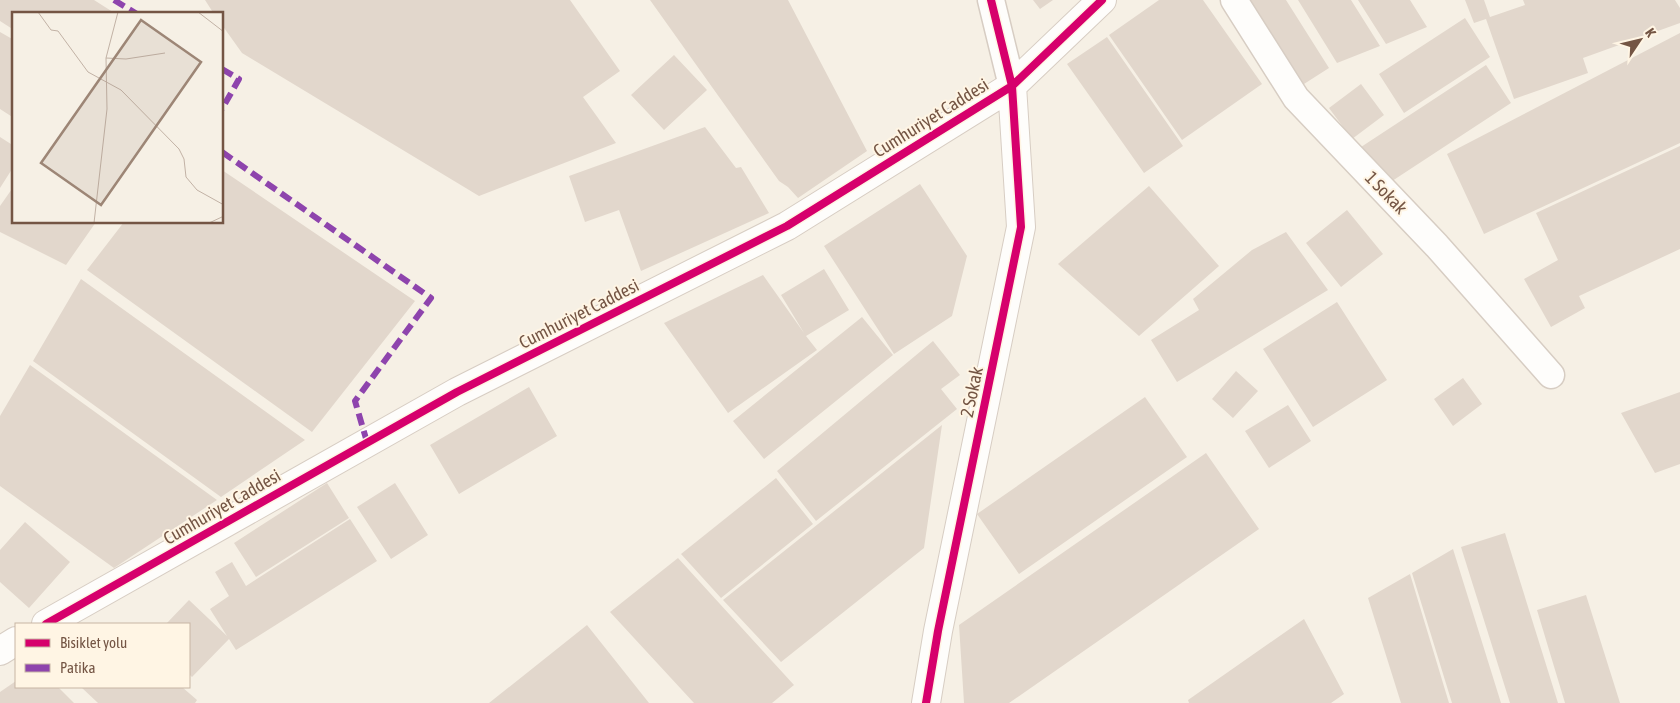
<svg xmlns="http://www.w3.org/2000/svg" width="1680" height="703" viewBox="0 0 1680 703" font-family="'Asap Condensed',sans-serif">
<style>
.building{fill:#e2d7cc}
.lines{fill:none;stroke-linecap:round;stroke-linejoin:round}
.minor-casing{stroke:#d7cdc3;stroke-width:29}
.tertiary-casing{stroke:#d7cdc3;stroke-width:30}
.minor{stroke:#fefdfb;stroke-width:26}
.tertiary{stroke:#fefdfb;stroke-width:28}
.quiet{stroke:#8e44ad;stroke-width:6;stroke-dasharray:12 6;stroke-linecap:butt}
.cycleway-casing{stroke:#fff5e4;stroke-width:11}
.cycleway{stroke:#d6006c;stroke-width:8}
.labels{text-anchor:middle;stroke-width:4;stroke-linejoin:round;paint-order:stroke}
.street-label{font-size:18px;fill:#745544;stroke:#fff5e4}
.inset-road{fill:none;stroke:#c2b2a5;stroke-width:1}
.view{fill:#9d8676;fill-opacity:0.15;stroke:#9d8676;stroke-width:2.5}
.inset-edge{fill:none;stroke:#745544;stroke-width:2.5}
</style>
<rect width="100%" height="100%" fill="#f6f0e5"/>
<path class="building" d="M0,0H94L116,14H14V30L0,21Z
M205,0H570L620,71L583,97L616,143L479,196L242,53L222,25V14H214Z
M650,0H788L867,151L798,198L788,187L779,181Z
M1033,0H1053L1040,9Z
M1159,0H1203L1262,84L1182,140L1109,35Z
M1236,0H1286L1329,68L1293,91Z
M1298,0H1351L1380,46L1337,63Z
M1358,0H1410L1427,27L1386,44Z
M1465,0H1484L1490,17L1525,5L1523,0H1675L1680,8V23L1583,58L1588,73L1514,99L1486,19L1474,23Z
M1465,18L1490,57L1404,113L1379,74Z
M0,32L14,40V118L0,109Z
M1680,33V143L1484,234L1447,154Z
M1107,37L1183,146L1144,173L1067,64Z
M674,55L707,90L664,130L631,95Z
M1486,65L1511,103L1386,185L1361,147Z
M1361,84L1384,115L1352,139L1329,108Z
M705,127L736,168L741,167L769,213L641,271L619,210L585,222L569,176Z
M0,137L14,146V166L0,188Z
M1680,146V249L1579,296L1585,308L1551,327L1524,279L1558,260L1536,213Z
M222,170L415,301L312,432L87,270L124,222H222Z
M920,184L967,256L952,316L894,354L824,246Z
M14,186V222H96L66,265L0,232V206Z
M1149,186L1219,266L1139,336L1058,264Z
M1347,210L1383,254L1341,287L1306,243Z
M1286,232L1328,290L1177,382L1151,340L1199,310L1193,299L1252,250Z
M824,269L849,310L806,336L817,350L728,413L664,323L763,275L804,333L781,295Z
M81,279L305,440L221,497L33,361Z
M1337,302L1387,380L1313,427L1263,349Z
M862,317L893,355L764,459L733,421Z
M933,341L960,375L941,389L957,409L816,521L777,471Z
M30,365L217,500L114,568L0,486V416Z
M1236,371L1258,391L1233,418L1212,399Z
M1463,378L1482,404L1453,426L1434,399Z
M529,387L557,436L459,494L430,445Z
M1680,392V464L1655,473L1621,413Z
M1145,397L1187,457L1019,574L977,514Z
M1288,405L1311,441L1269,468L1245,431Z
M942,425L924,548L781,662L723,600Z
M1206,453L1259,529L1009,703H964L959,625Z
M776,478L813,524L721,598L681,554Z
M327,483L349,518L256,577L234,543Z
M395,483L428,535L391,559L357,507Z
M350,519L377,561L236,650L229,639L192,677L189,674V624H166L189,600L227,636L210,609L229,596L215,572L232,562L246,586Z
M25,522L70,562L29,608L0,582V550Z
M1505,533L1558,703H1510L1461,547Z
M1453,549L1501,703H1452L1412,573Z
M678,558L794,685L772,703H694L610,612Z
M1410,574L1449,703H1401L1368,598Z
M1586,595L1620,703H1565L1537,610Z
M1304,619L1344,694L1331,703H1189L1188,700Z
M587,625L649,703H489Z
M16,681V687H58L74,703H0V692Z
M81,687H182L197,700L195,703H98Z"/>
<g class="lines">
<defs>
<path id="minor" d="M991,0L1012,86
M1234,0L1296,98L1437,246L1551,375"/>
<path id="tertiary" d="M46,624L457,392L787,226L1012,86L1102,0
M0,651L16,641
M926,703L938,631L1021,227L1012,86"/>
</defs>
<use href="#minor" class="minor-casing"/>
<use href="#tertiary" class="tertiary-casing"/>
<use href="#minor" class="minor"/>
<use href="#tertiary" class="tertiary"/>
<path class="quiet" d="M114,0L137,14
M222,69L239,79L222,109
M222,152L431,298L355,401L367,442"/>
<defs>
<path id="cycleway" d="M46,624L457,392L787,226L1012,86L1102,0
M926,703L938,631L1021,227L1012,86L991,0"/>
</defs>
<use href="#cycleway" class="cycleway-casing"/>
<use href="#cycleway" class="cycleway"/>
</g>
<g class="labels">
<g class="street-label">
<text transform="translate(931 118) rotate(-32)" y="6">Cumhuriyet Caddesi</text>
<text transform="translate(1386 193) rotate(46)" y="6">1 Sokak</text>
<text transform="translate(579 314) rotate(-27)" y="6">Cumhuriyet Caddesi</text>
<text transform="translate(972 392) rotate(-78)" y="6">2 Sokak</text>
<text transform="translate(222 507) rotate(-30)" y="6">Cumhuriyet Caddesi</text>
</g>
</g>
<g transform="translate(12 12)">
<rect width="211" height="211" fill="#f6f0e5"/>
<path class="inset-road" d="M26,0L39,18L46,19L76,60L109,78L167,137L172,147L174,165L185,178L212,193M186,0L212,20M94,46L114,47L153,41M82,211L95,97L94,46L106,0M197,211L212,204"/>
<path class="view" d="M129,8L189,50L89,193L29,151Z"/>
<rect width="211" height="211" class="inset-edge"/>
</g>
<rect x="15" y="623" width="175" height="65" fill="#fff5e4" stroke="#c7b5a4"/>
<rect x="25" y="639" width="25" height="8" fill="#d6006c" stroke="#c7b5a4"/>
<text x="60" y="648" font-size="15" fill="#745544">Bisiklet yolu</text>
<rect x="25" y="664" width="25" height="8" fill="#8e44ad" stroke="#c7b5a4"/>
<text x="60" y="673" font-size="15" fill="#745544">Patika</text>
<g transform="translate(1640 40) rotate(55)" stroke="#fff5e4" stroke-width="4" paint-order="stroke">
<path d="M0-4L9 19L0 12L-9 19Z" fill="#745544"/>
<text y="-8" font-size="14" font-weight="bold" text-anchor="middle" fill="#745544">K</text>
</g>
</svg>
